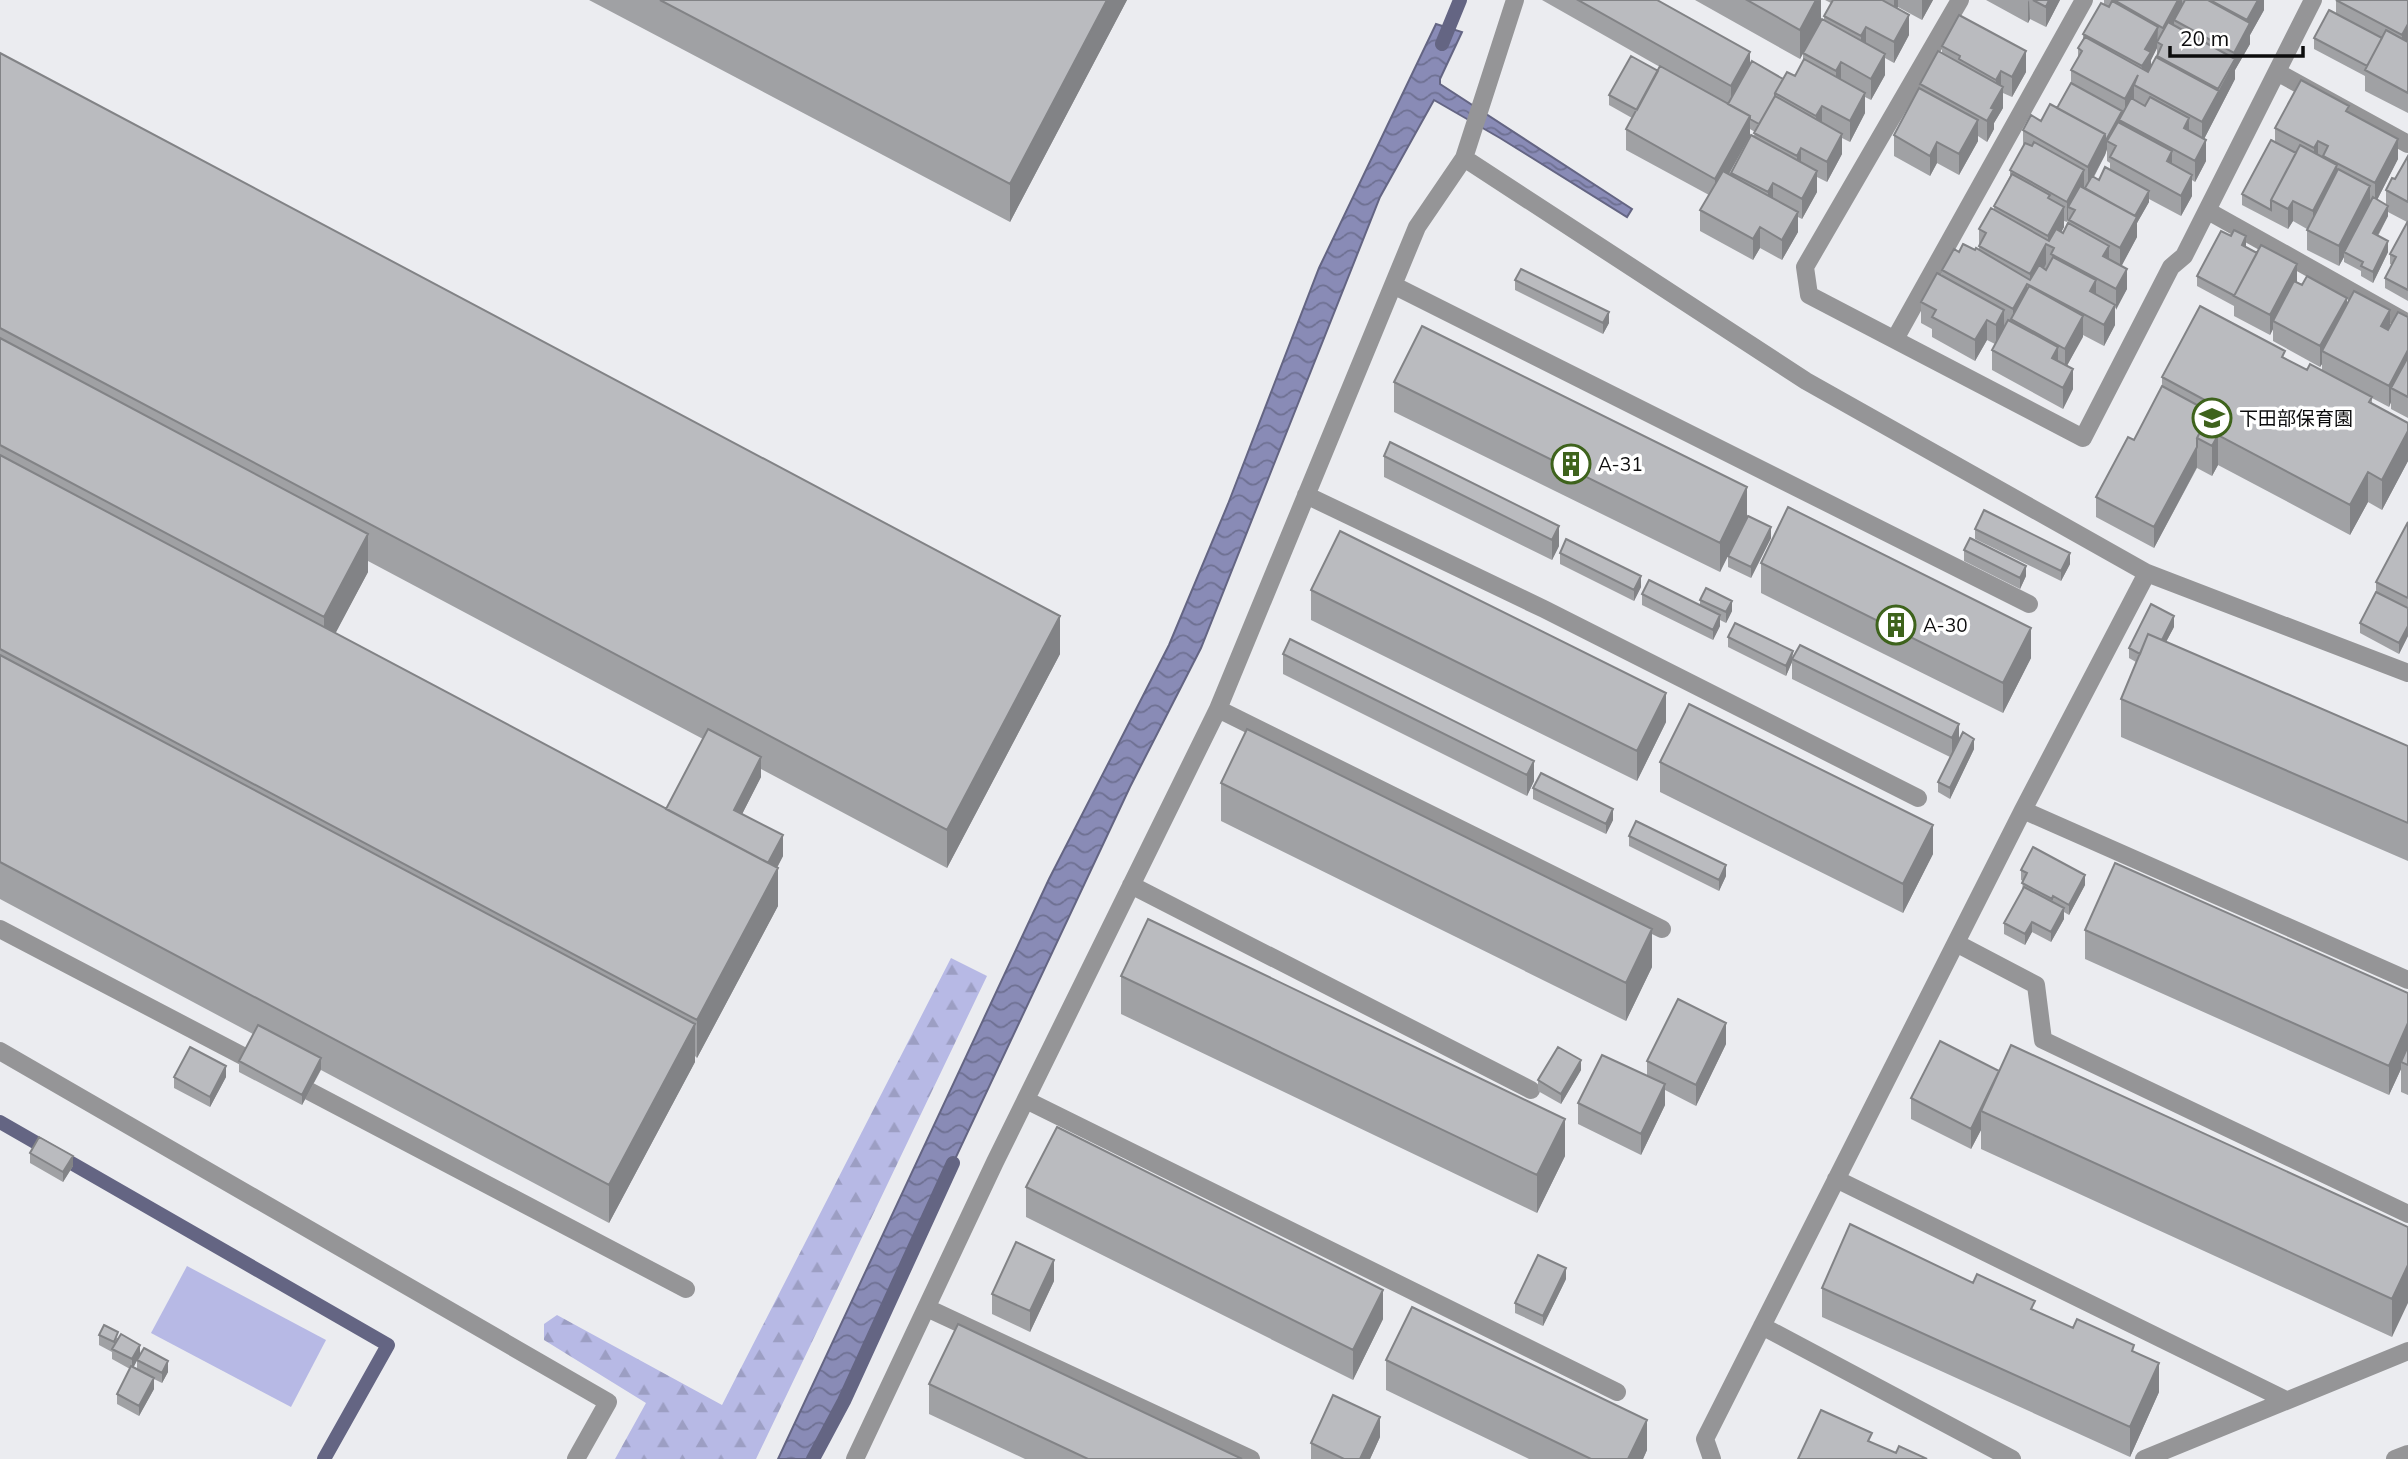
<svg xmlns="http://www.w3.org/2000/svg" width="2408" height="1459" viewBox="0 0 2408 1459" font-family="Mulish,'Noto Sans JP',sans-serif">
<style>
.forest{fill:url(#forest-firs)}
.green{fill:#b7b9e5}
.water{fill:url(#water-waves);stroke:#646583;stroke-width:2}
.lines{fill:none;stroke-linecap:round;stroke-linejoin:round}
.stream{stroke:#646583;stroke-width:14}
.minor{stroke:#959597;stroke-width:18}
.wall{fill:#a0a1a4;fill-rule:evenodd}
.shaded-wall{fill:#828386}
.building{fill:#babbbf;stroke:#828386;stroke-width:2}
.labels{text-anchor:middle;stroke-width:7;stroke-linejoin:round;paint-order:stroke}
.poi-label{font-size:19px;fill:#0c0c0d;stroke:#fff;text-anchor:start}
</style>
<defs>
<pattern id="forest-firs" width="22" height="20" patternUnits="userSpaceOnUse" patternTransform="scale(1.75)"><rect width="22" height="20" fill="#b7b9e5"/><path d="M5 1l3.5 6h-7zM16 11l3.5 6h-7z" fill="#9c9ec3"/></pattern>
<pattern id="water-waves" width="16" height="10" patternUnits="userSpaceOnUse" patternTransform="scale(1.75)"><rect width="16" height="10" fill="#898bb6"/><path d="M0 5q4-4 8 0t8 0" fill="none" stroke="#6e7092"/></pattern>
</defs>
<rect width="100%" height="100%" fill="#ebecf0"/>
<path class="forest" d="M951,958L987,976L756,1459H615L646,1403L544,1340V1324L557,1315L722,1405Z"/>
<path class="green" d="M187,1266L326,1340L291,1407L151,1333Z"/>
<path class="water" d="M1436,24L1462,32L1440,79V84L1632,209L1627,217L1500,138L1434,100L1380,197L1201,648L1130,787L814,1459H778L1049,879L1169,645L1228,504L1319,268Z"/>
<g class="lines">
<path class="stream" d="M1442,44L1460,0
M0,1122L388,1345L324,1459
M813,1459L844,1401L953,1163"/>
<path class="minor" d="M1960,0L1805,267L1809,295L2083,438L2171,267L2184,256L2313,0
M2277,72L2408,144
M1464,158L1806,381L2147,573L2408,673
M2208,211L2408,323
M1393,285L2029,604
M1895,339L2084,0
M1306,495L1544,609L1918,798
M1218,709L1662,929
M2023,810L2408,980
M1131,885L1531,1090
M0,929L260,1065
M1956,943L2036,985L2043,1040L2408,1214
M0,1051L608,1402L576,1459
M288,1080L686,1289
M1026,1100L1617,1392
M1836,1179L2286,1400
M927,1308L1251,1459
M1762,1326L2012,1459
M855,1459L995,1162L1218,709L1417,227L1464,158L1515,0
M1712,1459L1705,1439L2023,810L2147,573
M2144,1459L2408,1351
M2395,1459L2408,1454"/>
</g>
<path class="wall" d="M589,0H1127L1010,222Z
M1542,0H1657L1750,65L1783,79L1795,76L1803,61V53L1800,59L1695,0H1821V21L1824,20V16L1831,3L1825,0H1933L1922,20L1898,7L1897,8L1909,35L1894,63L1885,58V75L1871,100L1865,97V113L1850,142L1842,138V154L1827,182L1817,177V192L1802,219L1798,217V232L1782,260L1760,248L1753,260L1700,231V210L1709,195L1626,150V129L1632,118L1609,105V95L1658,71L1660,67ZM1750,129L1755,132L1754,136L1731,173V175L1729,174L1750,136Z
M1986,0H2060L2046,27L2030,19L2028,23Z
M2104,0H2264V10L2250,35V44L2235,70V79L2204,139L2206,161L2195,182L2192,180V196L2181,216L2149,199V202L2137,223V237L2121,266L2127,289L2115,309V325L2104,346L2083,335L2067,366L2073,389L2063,409L1992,370V350L1995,344L1987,340L1975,361L1932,337V329L1921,323V302L1942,276V270L1959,252L1979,250V229L1994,210V206L2010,176V170L2023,147V130L2041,121L2057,108L2071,83V70L2078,58V48L2083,39V34L2104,5ZM2157,48V58L2151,68V60ZM2107,149V161L2110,163V170L2099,180L2094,177L2105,155ZM2068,219V223L2063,233L2061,232L2064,227V221L2067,222Z
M2336,0H2408V113L2365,91V76L2314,49V38L2336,13Z
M1942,46L2026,72L2012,97L2003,93V108L1994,123V129L1987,142L1978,136V141L1959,175L1937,163L1930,176L1894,156V135L1920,89V84L1942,53Z
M0,53L1060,654L947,868L761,769V777L742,814L783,856L777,868L778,906L697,1058L695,1056V1062L609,1223L321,1070L302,1105L239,1072V1061L253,1034L0,899ZM368,561L703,739L666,809L335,633L368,572Z
M2349,112L2398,159L2377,200L2386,204V190L2395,179L2408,156V301L2385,288V278L2392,265L2390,264V254L2407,222L2388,212V216L2378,236L2388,252L2373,283L2361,276V271L2344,262V257L2339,266L2307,250V229L2293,221L2288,229L2242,205V194L2275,142V128Z
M2246,247L2297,282L2347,305L2390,328L2408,317V418L2391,409V402L2389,407L2372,398V404L2408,423V461L2382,510L2368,502L2350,535L2218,465L2212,476L2197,468L2154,548L2096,517V497L2134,440L2162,387V377L2285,358L2307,370L2322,371V364L2320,367L2273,341V329L2270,335L2234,316V306L2197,286V276Z
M1515,280L1609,323L1603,334L1515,290Z
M1394,382L1747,517L1771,538L1751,578L1728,567V556L1720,572L1394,412Z
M1384,456L1559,526V546L1552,560L1384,477Z
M2408,522V636L2399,654L2360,633V623L2376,592V582Z
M1975,529L2070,564L2061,581L1975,539Z
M1964,550L2026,576L2020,589L1964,561Z
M1560,553L1641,587L1634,601L1560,564Z
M1761,563L2031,658L2003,713L1761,593Z
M1311,590L1666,722L1637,781L1311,620Z
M1642,594L1700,605V600L1732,611L1726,623L1720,620V626L1713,640L1642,605Z
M2174,627L2166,642L2408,746V861L2121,737V699L2136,662L2129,658V648Z
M1728,637L1793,658L1974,749L1950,799L1938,792V782L1950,757L1792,679V662L1786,676L1728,647Z
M1283,654L1534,761V781L1527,796L1283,674Z
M1660,762L1933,854L1903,913L1660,792Z
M1221,783L1652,967L1626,1021L1221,821Z
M1533,788L1613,820L1606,834L1533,799Z
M1629,836L1726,876L1719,891L1629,846Z
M2021,870L2085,885L2069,915L2064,912V919L2051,942L2032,932L2025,945L2004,934V923L2022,891L2023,881L2021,880Z
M2085,930L2408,993V1095L2401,1092V1069L2389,1095L2085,959Z
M1121,976L1565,1156L1537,1213L1121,1014Z
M1726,1044L1696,1106L1665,1090V1105L1641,1155L1578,1124V1103L1647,1076V1061Z
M1581,1070L1561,1104L1538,1091V1080Z
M1999,1071L2408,1227L2392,1337L1981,1149V1130L1971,1149L1911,1119V1098Z
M174,1077H226L210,1107L174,1088Z
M30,1153L73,1166L63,1182L30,1163Z
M1026,1187L1383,1319L1353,1380L1026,1217Z
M1566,1279L1543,1326L1515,1313V1303Z
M1054,1281L1030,1332L992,1314V1294Z
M1973,1283L2073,1328L2159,1392L2130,1457L1822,1317V1288Z
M99,1335L118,1338L140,1355L168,1372L162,1383L154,1379V1389L139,1416L117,1404V1394L130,1369L112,1359V1352L99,1345ZM137,1360V1370L133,1368Z
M1386,1360L1647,1450L1643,1459H1529L1386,1390Z
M929,1384L1242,1459H1025L929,1414Z
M1380,1437L1370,1459H1311V1443Z"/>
<path class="shaded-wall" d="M1107,0H1127L1010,222V184Z
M1816,0H1821V22L1800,59V30Z
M1894,0H1898V7L1894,13Z
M1922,0H1933L1922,20Z
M2029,0L2030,19L2028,23V2Z
M2049,0H2060L2046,27V7Z
M2178,0H2182V13L2174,20V27L2163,48V28Z
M2258,0H2264V10L2250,35V44L2235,70V79L2202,143V122L2234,62V53L2247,29V20Z
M1909,15V35L1894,63V42Z
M2408,24V44L2402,55V35Z
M1866,27V47L1861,57V36Z
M2158,27L2157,48L2151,60V72L2142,86V66L2145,49Z
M2026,51V72L2012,97V77Z
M1750,52V73L1731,107V86Z
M1885,54V75L1871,100V79Z
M1841,62V83L1836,92V71Z
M2001,71V91L2003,87V108L1994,123V129L1987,142V121L1991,108L1996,100V80Z
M2138,75L2134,85V103L2125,120V99Z
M1865,93V113L1850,142V121Z
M1822,106V127L1816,136V116Z
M2122,111L2119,120V128L2107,141V149L2105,155L2088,187V167L2105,134Z
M1750,116V136L1715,199V179Z
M2189,118V139L2184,128Z
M1978,120V141L1959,175V154Z
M1842,134V154L1827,182V162Z
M2398,139V159L2375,204V183Z
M2206,140V161L2195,182V161Z
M2318,141V161L2314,169V148Z
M1937,142V163L1930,176V156Z
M1801,148V168L1797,177V156Z
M2172,151V172L2167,161Z
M2337,165V186L2313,232V211Z
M2084,170V190L2068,207V219L2067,222V202Z
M1817,171V192L1802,219V199Z
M2192,175V196L2181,216V196Z
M1773,183V204L1768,213V192Z
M2370,186V207L2344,252V257L2339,266V246Z
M2149,191V202L2137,223V237L2120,269V248L2132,222Z
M2293,201V221L2288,229V209Z
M2388,206V216L2373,244V233Z
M2064,207V227L2053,248L2048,245V236Z
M1798,212V232L1782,260V240Z
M1760,227V248L1753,260V239Z
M2246,236V247L2242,245Z
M2388,241V252L2373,283V272Z
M2046,244V264L2034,287L2030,285V274Z
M2109,246V266L2103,256Z
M2297,264V285L2273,321V329L2270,335V315Z
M2127,269V289L2116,310V289Z
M2096,280V301L2090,291Z
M2027,284V304L2013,320V309Z
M2347,298V319L2322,351V364L2320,367V346Z
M2115,305V325L2104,346V325Z
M2004,310V330L1996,345V325Z
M2390,310V331L2381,326Z
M1609,312V323L1603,334V323Z
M2083,316V337L2065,369V349Z
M1987,320V340L1975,361V340Z
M2058,347V368L2052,358Z
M2408,350V371L2391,388V402L2389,407V386Z
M2073,369V389L2063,409V388Z
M2408,431V461L2382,510V480Z
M2218,435V465L2212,476V446Z
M2197,447V467L2154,548V527Z
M2368,472V502L2350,535V505Z
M1747,487V517L1720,572V543Z
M1559,526V546L1552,560V540Z
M1771,527V538L1751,578V567Z
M368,534V572L324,655V617Z
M2070,553V564L2061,581V571Z
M2026,566V576L2020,589V578Z
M1641,576V587L1634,601V590Z
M1732,601V611L1726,623V612Z
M1720,615V626L1713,640V630Z
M1060,616V654L947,868V830Z
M2174,616V627L2151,670V660Z
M2408,626V636L2399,654V643Z
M2031,628V658L2003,713V683Z
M1793,651L1792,662L1786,676V666Z
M1666,693V722L1637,781V751Z
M1959,724V744L1952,758V738Z
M1974,739V749L1950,799V788Z
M761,757V777L734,830V810Z
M1534,761V781L1527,796V775Z
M1613,809V820L1606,834V824Z
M1933,825V854L1903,913V884Z
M783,835V856L766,888V868Z
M1726,865V876L1719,891V880Z
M778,868V906L697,1058V1020Z
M2085,875V885L2069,915V905Z
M2064,908V919L2051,942V932Z
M2032,922V932L2025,945V934Z
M1652,929V967L1626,1021V983Z
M1726,1023V1044L1696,1106V1085Z
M2408,1023V1053L2401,1062V1069L2389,1095V1066Z
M695,1024V1062L609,1223V1185Z
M321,1058V1069L302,1105V1095Z
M1581,1060V1070L1561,1104V1094Z
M226,1066V1077L210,1107V1097Z
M2000,1072L1981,1111V1130L1971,1149V1129Z
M1665,1084V1105L1641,1155V1134Z
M1565,1119V1156L1537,1213V1175Z
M73,1156V1166L63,1182V1172Z
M1054,1260V1281L1030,1332V1311Z
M2408,1265V1303L2392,1337V1299Z
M1566,1268V1279L1543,1326V1316Z
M1383,1290V1319L1353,1380V1350Z
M140,1345V1355L132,1370V1359Z
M168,1361V1372L162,1383V1373Z
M2159,1363V1392L2130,1457V1427Z
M154,1378V1389L139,1416V1406Z
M1380,1417V1437L1370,1459H1360Z
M1647,1420V1450L1643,1459H1628Z"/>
<path class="building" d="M660,0H1107L1010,184Z
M1578,0H1657L1750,52L1731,86Z
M1747,0H1816L1800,30Z
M1833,0H1882L1909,15L1894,42L1866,27L1861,36L1824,16Z
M2033,0H2049L2046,7Z
M2114,0H2178L2163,28Z
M2185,0H2208L2250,23L2234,53L2174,20Z
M2210,0H2258L2247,20Z
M2336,0H2408V24L2402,35Z
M2112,1L2158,27L2145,49L2151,52L2142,66L2083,34L2101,3L2109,7Z
M2329,10L2382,38L2367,66L2314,38Z
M1959,15L2026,51L2012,77L2001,71L1996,80L1959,59L1960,56L1942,46Z
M1822,19L1885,54L1871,79L1841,62L1836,71L1803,53Z
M2168,22L2235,59L2218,89L2157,56L2162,45L2157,42Z
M2386,30L2408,42V93L2365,70Z
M2085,37L2148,72L2156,57L2219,91L2202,122L2134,85L2138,75L2125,99L2071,70L2082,51L2078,48Z
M1938,51L2003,87L1991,108L1994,109L1987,121L1920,84Z
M0,53L1060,616L947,830L0,328Z
M1631,56L1658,71L1637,110L1609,95Z
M1804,59L1865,93L1850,121L1822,106L1816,116L1775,93L1787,72L1795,76Z
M1752,61L1783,79L1775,93V96L1759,124L1750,119V116L1728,104Z
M1660,66L1750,116L1715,179L1626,129Z
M2301,80L2349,106L2346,111L2398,139L2375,183L2323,156L2328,146L2318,141L2314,148L2275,128Z
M2071,83L2122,111L2105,142V134L2057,108Z
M1919,88L1978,120L1959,154L1937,142L1930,156L1894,135Z
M1775,96L1842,134L1827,162L1801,148L1797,156L1754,133Z
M2150,97L2189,118L2184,128L2206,140L2195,161L2119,120L2131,98L2145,106Z
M2050,104L2105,134L2088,167L2023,130L2031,115L2041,121Z
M2118,122L2172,151L2167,161L2192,175L2181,196L2110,157L2116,146L2107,141Z
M1751,135L1817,171L1802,199L1773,183L1768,192L1731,173Z
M2271,140L2296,153L2271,200V210L2242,194Z
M2034,142L2084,170L2067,202L2010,170L2025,143L2032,146Z
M2300,145L2337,165L2313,211L2293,201L2288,209L2271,200Z
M2408,156V202L2386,190L2392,178L2395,179Z
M2105,167L2149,191L2135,216L2085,188L2092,176L2099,180Z
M2338,169L2370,186L2339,246L2307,230Z
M1723,171L1798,212L1782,240L1760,227L1753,239L1700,210Z
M2012,174L2050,195L2048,198L2064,207L2048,236L1994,206Z
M2080,186L2137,217L2120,248L2069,220L2075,210L2068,207Z
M2373,197L2388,206L2373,233L2388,241L2373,272L2361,266L2363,262L2344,252Z
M1991,208L2049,241L2056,229L2063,233L2068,223L2109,246L2103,256L2127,269L2116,289L2051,254L2054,248L2046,244L2030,274L1979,246L1986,233L1979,229Z
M2408,221V290L2385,278L2396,257L2390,254Z
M2234,230L2246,236L2242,245L2257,253L2234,296H2235L2197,276L2221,231L2231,236Z
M1963,244L1975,250L1976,248L2030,280L2039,265L2046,270L2053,257L2096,280L2090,291L2115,305L2104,325L2027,284L2013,309L1942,270L1954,249L1959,252Z
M2261,245L2297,264L2270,315L2234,296Z
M1521,269L1609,312L1603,323L1515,280Z
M1937,273L2004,310L1996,325L1987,320L1975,340L1932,317L1936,310L1921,302Z
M2307,276L2347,298L2320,346L2273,321L2294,281L2302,285Z
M2029,286L2083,316L2065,349L2011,319Z
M2354,291L2390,310L2381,326L2388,330L2398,312L2408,317V350L2389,386L2322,351Z
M2200,306L2285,351L2282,357L2307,370L2310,364L2372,397L2369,402L2408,423V431L2382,480L2368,472L2350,505L2218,435L2212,446L2197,438L2214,405L2162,377Z
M2008,320L2058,347L2052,358L2073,369L2063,388L1992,350Z
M1422,326L1747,487L1720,543L1394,382Z
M0,338L368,534L324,617L0,445Z
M2408,357V397L2391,388Z
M2162,386L2210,412L2197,438V447L2154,527L2096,497L2128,437L2134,440Z
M1390,442L1559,526L1552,540L1384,456Z
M0,455L778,868L697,1020L0,649Z
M1788,507L2031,628L2003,683L1761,563Z
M1984,510L2070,553L2061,571L1975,529Z
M1748,516L1771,527L1751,567L1728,556Z
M2408,522V598L2376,582Z
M1340,531L1666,693L1637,751L1311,590Z
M1970,538L2026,566L2020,578L1964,550Z
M1566,539L1641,576L1634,590L1560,553Z
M1649,580L1720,615L1713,630L1642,594Z
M1706,588L1732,601L1726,612L1700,600Z
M2376,592L2408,608V626L2399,643L2360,623Z
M2151,604L2174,616L2162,640L2148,634L2140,654L2129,648Z
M1735,623L1793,651L1786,666L1728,637Z
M2148,634L2408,746V823L2121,699Z
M1290,639L1534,761L1527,775L1283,654Z
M1800,645L1959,724L1952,738L1792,659Z
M0,655L695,1024L609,1185L0,862Z
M1689,704L1933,825L1903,884L1660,762Z
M708,729L761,757L734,810L783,835L768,863L666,809Z
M1247,729L1652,929L1626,983L1221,783Z
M1963,732L1974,739L1950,788L1938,782Z
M1541,773L1613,809L1606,824L1533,788Z
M1636,821L1726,865L1719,880L1629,836Z
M2033,847L2085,875L2069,905L2053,896L2052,899L2022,883L2027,873L2021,870Z
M2115,863L2408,993V1023L2389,1066L2085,930Z
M2024,887L2064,908L2051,932L2032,922L2025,934L2004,923Z
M1148,919L1565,1119L1537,1175L1121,976Z
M1678,999L1726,1023L1696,1085L1647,1061Z
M258,1025L321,1058L302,1095L239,1061Z
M1940,1041L1999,1071L1971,1129L1911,1098Z
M2011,1045L2408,1227V1265L2392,1299L1981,1111Z
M2408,1046V1065L2401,1062Z
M190,1047L226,1066L210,1097L174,1077Z
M1558,1047L1581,1060L1561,1094L1538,1080Z
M1602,1055L1665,1084L1641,1134L1578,1103Z
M1057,1127L1383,1290L1353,1350L1026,1187Z
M39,1137L73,1156L63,1172L30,1153Z
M1850,1224L1973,1283L1977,1274L2035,1301L2031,1309L2073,1328L2077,1319L2134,1345L2132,1351L2159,1363L2130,1427L1822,1288Z
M1016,1242L1054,1260L1030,1311L992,1294Z
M1538,1255L1566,1268L1543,1316L1515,1303Z
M1412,1307L1647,1420L1628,1459H1591L1386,1360Z
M958,1324L1242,1459H1088L929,1384Z
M104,1325L118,1332L114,1342L99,1335Z
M121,1334L140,1345L132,1359L112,1349Z
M144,1348L168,1361L162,1373L137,1360Z
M131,1366L154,1378L139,1406L117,1394Z
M1333,1395L1380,1417L1360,1459H1344L1311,1443Z
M1821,1410L1872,1433L1868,1441L1896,1453L1899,1446L1927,1459H1798Z"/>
<defs>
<symbol id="school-ring" viewBox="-11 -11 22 22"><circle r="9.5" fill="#fff" stroke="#3e631c" stroke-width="1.5"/><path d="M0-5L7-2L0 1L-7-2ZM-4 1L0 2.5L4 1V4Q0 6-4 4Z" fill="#3e631c"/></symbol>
<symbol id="building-ring" viewBox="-11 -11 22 22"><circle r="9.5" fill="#fff" stroke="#3e631c" stroke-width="1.5"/><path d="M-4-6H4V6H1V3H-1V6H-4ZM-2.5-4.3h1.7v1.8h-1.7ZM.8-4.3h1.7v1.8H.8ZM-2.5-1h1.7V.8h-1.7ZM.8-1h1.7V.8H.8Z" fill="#3e631c"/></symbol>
</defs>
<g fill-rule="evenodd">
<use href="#school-ring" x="2190" y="396" width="44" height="44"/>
<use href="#building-ring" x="1549" y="442" width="44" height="44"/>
<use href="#building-ring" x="1874" y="603" width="44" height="44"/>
</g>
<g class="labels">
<g class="poi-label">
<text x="2239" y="425">下田部保育園</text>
<text x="1598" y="471">A-31</text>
<text x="1923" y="632">A-30</text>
</g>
</g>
<path d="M2170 46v10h133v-10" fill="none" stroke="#0c0c0d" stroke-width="3.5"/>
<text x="2180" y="46" font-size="21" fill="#0c0c0d" stroke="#ffffff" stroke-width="5" paint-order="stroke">20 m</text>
</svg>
